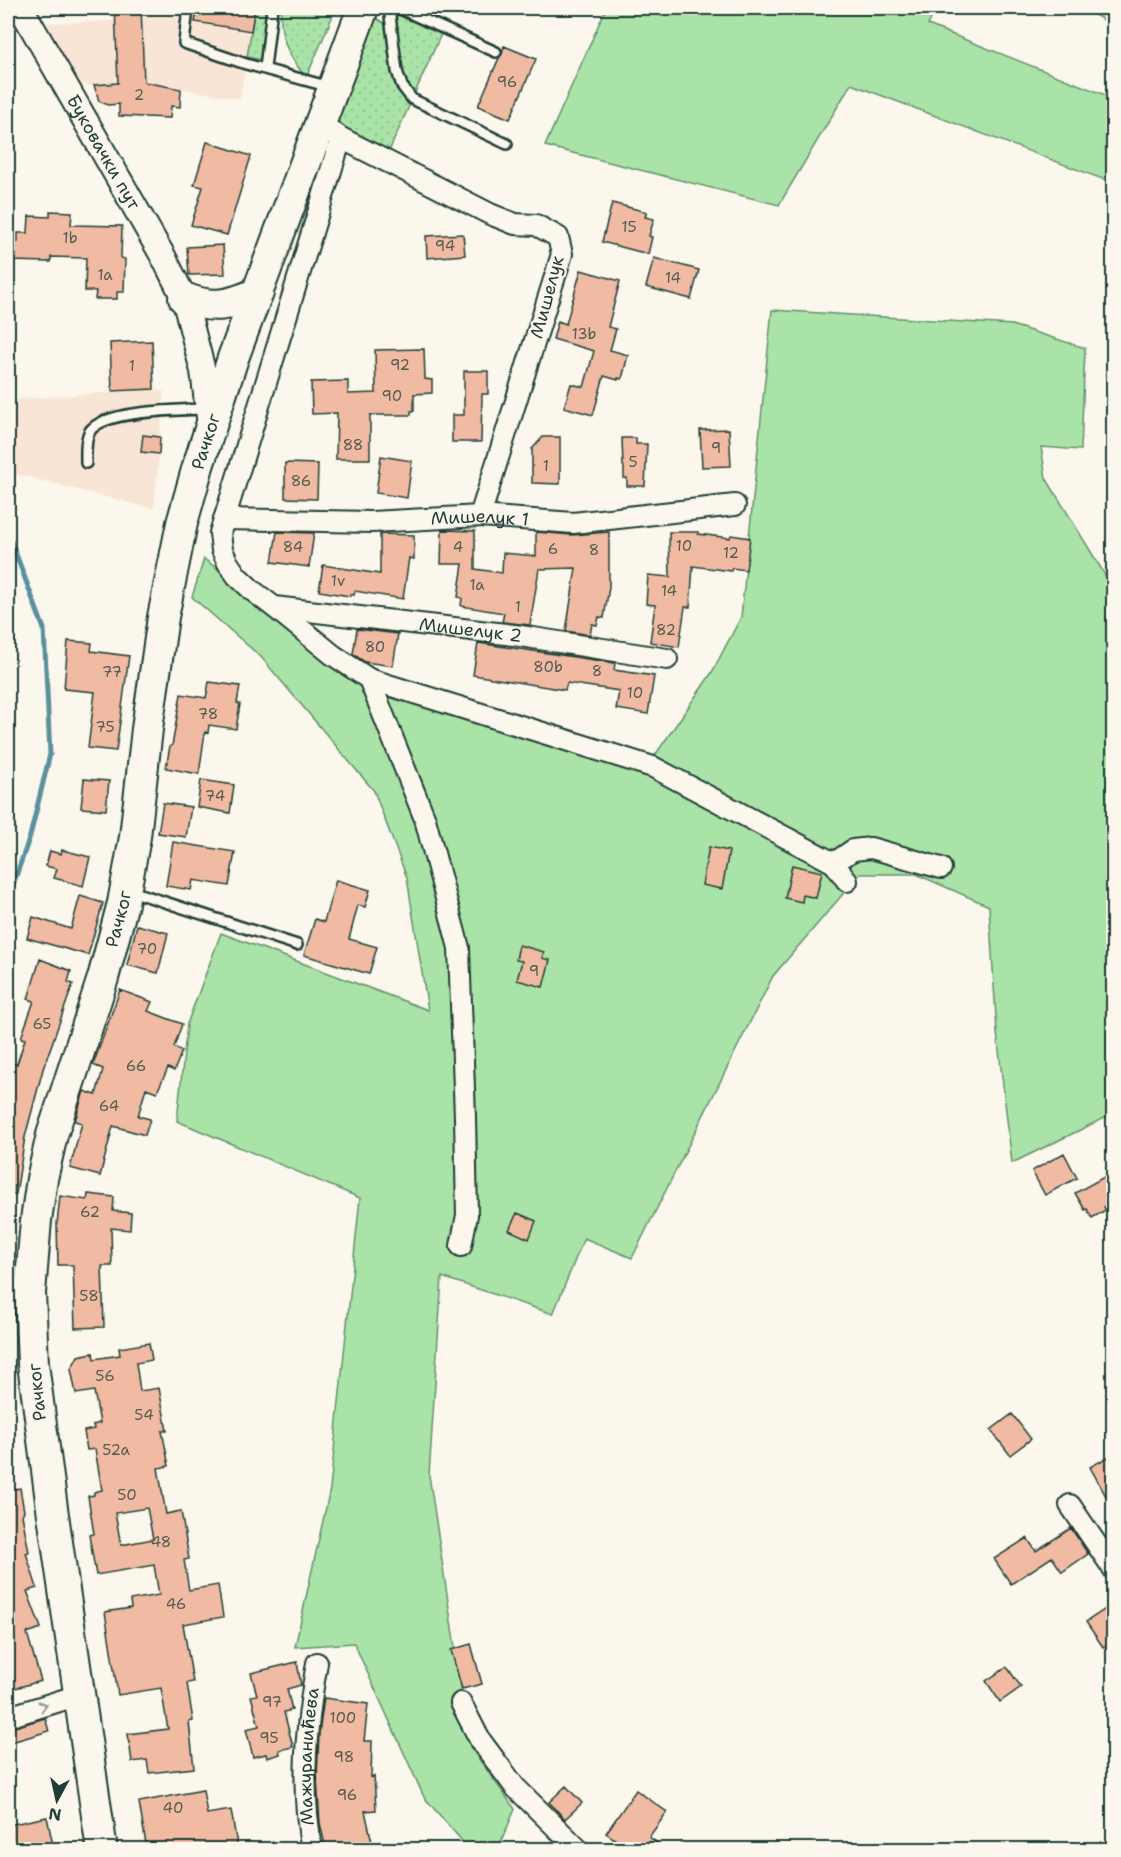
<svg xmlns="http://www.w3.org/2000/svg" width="1121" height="1857" viewBox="0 0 1121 1857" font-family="'Shantell Sans',sans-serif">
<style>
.built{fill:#f8e5d6}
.grass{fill:url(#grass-dots);stroke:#64906e;stroke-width:1.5}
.green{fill:#aae3a7;stroke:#64906e;stroke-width:1.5}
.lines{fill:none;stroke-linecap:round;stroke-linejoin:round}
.stream{stroke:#5a909d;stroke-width:5}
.building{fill:#f0bba2;stroke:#1f3d34;stroke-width:1.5;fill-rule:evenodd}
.service-casing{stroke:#1f3d34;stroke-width:14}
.minor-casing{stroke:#1f3d34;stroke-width:24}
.tertiary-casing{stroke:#1f3d34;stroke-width:28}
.primary-casing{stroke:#1f3d34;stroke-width:34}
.service{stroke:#fbf7ec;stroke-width:9}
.minor{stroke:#fbf7ec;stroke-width:20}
.tertiary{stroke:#fbf7ec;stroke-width:24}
.primary{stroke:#fbf7ec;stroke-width:30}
.oneway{stroke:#8d9a90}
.labels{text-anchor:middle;stroke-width:4.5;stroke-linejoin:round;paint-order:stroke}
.number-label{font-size:15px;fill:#535c50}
.street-label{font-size:18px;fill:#1f3d34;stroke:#fbf7ec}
</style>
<defs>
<pattern id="grass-dots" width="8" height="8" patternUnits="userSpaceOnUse" patternTransform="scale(1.5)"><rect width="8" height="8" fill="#aae3a7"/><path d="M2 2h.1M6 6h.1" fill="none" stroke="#92c490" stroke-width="1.8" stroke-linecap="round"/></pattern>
</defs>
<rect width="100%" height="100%" fill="#fbf7ec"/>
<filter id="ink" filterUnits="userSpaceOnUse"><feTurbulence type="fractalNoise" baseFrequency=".0167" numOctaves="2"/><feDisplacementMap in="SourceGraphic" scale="12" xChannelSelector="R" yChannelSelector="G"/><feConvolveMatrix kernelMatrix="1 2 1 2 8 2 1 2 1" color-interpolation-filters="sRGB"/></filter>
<g filter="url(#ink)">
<path class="built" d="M141,8H255L240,99L144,82Z
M115,21L118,83L78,86L47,23Z
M154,389L164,392L154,509L12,473L8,462V400Z"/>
<path class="grass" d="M255,8H267L262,60L247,57Z
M281,8H336L307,76L304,75C287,54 279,36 281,8Z
M389,10L441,34L386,158L340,131L323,110L369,14L384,23Z"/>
<path class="green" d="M606,8H936L928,25L1113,98V183L851,84L779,205L545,146Z
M1083,8H1113V26Z
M772,310L1012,325L1085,348L1081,450L1041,447L1046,478L1113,588V1114L1012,1163L997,1033L989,906L916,874H860L773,976L632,1258L584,1238L553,1314L442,1277L429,1475L470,1747L515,1809L498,1849H469L424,1797L354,1643L295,1647L330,1489L360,1198L177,1121L187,1024L221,933L428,1010L407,878L374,791L261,657L192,597L204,559L366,677L647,767L711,674L741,617Z"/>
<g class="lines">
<path class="stream" d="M8,533L44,629L50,754L30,836L8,899"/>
</g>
<path class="building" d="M115,8H141L144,82L181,89L180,107L171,106L170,118L119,116V104L108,105L99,101L94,85L118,83Z
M198,8H255L251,31L195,22Z
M504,46L536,59L510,119L478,106L499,58L502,54Z
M207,142L251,156L227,235L191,225L203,187L194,185Z
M612,203L647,212L645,217L654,219L649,236L652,237L648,254L602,242Z
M50,211L72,212L71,225L122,226L121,258L125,259L124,292H117V299H95L96,291H85L86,258L51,257V262L8,261V242H18V233H28L29,216L50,217Z
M463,234L465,255L427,258L426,236Z
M223,245L225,274L189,275L187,247Z
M654,258L699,270L691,299L646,287Z
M581,270L620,281L608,327L616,329L610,350L628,355L622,379L618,378V380L604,376L593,415L564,407L571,384L584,387L594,351L553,339L558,321L566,324Z
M152,341L154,389L112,391L110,343Z
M424,349L425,379L432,380V393L414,394V411H411V415H370V459H336L337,413L312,414L311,382L348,381V394L376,393L375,350Z
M464,371H488V394H482L481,442H452V415H464Z
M729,429L731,466L702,467L700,430Z
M143,435L160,437L159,454L141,452Z
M543,437H560V484L532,483V449Z
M622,438H636V444H647L645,486H627V478H624V467L623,466Z
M381,456L412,461L407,498L376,493Z
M285,463L318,464L317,499L285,498Z
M442,530L475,531V569L502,573L503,553L536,556V532L572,535L609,532V587L604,618L599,617L597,625L592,624L590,635L566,631L576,568L539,569L530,625L502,622L504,613L461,606L462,598L458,597L463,564H441Z
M277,532L314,533L309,567L272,562Z
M669,532H698V534L730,538L731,535L750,538L746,570L732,568L731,571L693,566L690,607H685L679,647L650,642L655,605L646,604L648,575L670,577Z
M380,534L414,535V559L409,558L403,599L355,591L354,595L350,594V596L319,591L323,565L380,574Z
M357,629L398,634L393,666L365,662L353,654Z
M68,641L92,643L91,651L129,656L116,751L88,748L95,692L64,689Z
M478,643L615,663L614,670L654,676L648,714L616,709L619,691L567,683L565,690L473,675Z
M209,682L240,686L237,703L240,704L236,729L209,725L208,733L205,732L199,774L166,768L170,746H172L181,694L206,698Z
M84,779L109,781L106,810L81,808Z
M201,780L234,785L230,813L197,807Z
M163,803L191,807L186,837L158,833Z
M173,842L235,852L229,886L193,880L191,890L166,886Z
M709,847L729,851L722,889L702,885Z
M62,850L90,857L83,886L54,878L57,869L46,866L50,851L61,854Z
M792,865L822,872L816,898L803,895L802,902L785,898Z
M336,880L370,890L365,907L358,905L349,939L377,947L369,974L304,955L315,919L324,922Z
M80,896L103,903L88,955L27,938L33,917L71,929Z
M137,925L168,933L158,973L127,965Z
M519,945L544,952L542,958L550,960L543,987L517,980L522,961L516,960Z
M40,959L71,971L68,982L73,984L43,1069L25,1137L16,1194L8,1193V1062L17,1064L25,1039L21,1038L34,1001L28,999Z
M120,990L152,1002L148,1011L182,1024L174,1047L182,1051L174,1071L168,1068L157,1092L146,1088L138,1116L150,1119L145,1135L113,1126L100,1176L70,1168L82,1123L75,1121L84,1091L96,1095L103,1069L93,1065Z
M1064,1153L1077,1178L1045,1195L1032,1171Z
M1113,1172V1202L1104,1207L1106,1210L1092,1218L1087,1209L1085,1210L1075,1193Z
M88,1194L114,1197L113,1211L131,1213L130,1230L111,1228L112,1266H102L104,1327L75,1328L73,1265H58L57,1224L60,1196L87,1200Z
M517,1213L536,1221L529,1239L509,1230Z
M149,1343L152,1360L136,1363L140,1391L159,1388L167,1431H162L169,1466L158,1468L166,1514L181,1511L189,1559L184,1560L189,1590L218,1585L223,1617L183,1624L193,1682L187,1683L193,1721L189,1722L194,1768L149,1773L147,1760L132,1762L128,1734L168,1729L161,1688L118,1695L105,1612L131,1608L130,1600L159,1595L154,1565L96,1575L89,1535L94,1534L88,1496L94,1495V1492L102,1490L95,1449L87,1450L84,1431L94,1429L93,1425L100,1423L94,1391L76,1394L71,1369L78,1356L93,1353L94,1359L120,1355L119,1348ZM147,1508L153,1539L121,1545L115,1513Z
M1012,1414L1031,1439L1010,1455L991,1430Z
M1113,1454V1509L1090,1467Z
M20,1488L24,1511L22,1515L29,1552L26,1553L37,1588L27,1591L41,1628L27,1633L41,1681L8,1690V1490Z
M1071,1528L1088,1554L1062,1572L1052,1557L1011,1584L994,1559L1027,1538L1036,1551Z
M1113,1604V1640L1103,1647L1086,1622Z
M471,1644L482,1684L462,1689L451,1650Z
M297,1662L301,1685L287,1689L292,1710L284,1712L293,1747L279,1750L280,1754L267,1758L266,1754L253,1757L246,1729L259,1726L251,1696L257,1695L251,1673Z
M1007,1667L1021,1687L1000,1702L986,1681Z
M324,1698L368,1704L364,1741H372L371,1777L374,1776L376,1810L365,1811L372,1842L368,1843L370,1850H326L320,1823L317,1779L319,1734Z
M45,1718L49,1731L8,1743V1729Z
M566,1786L582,1803L565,1819L549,1802Z
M203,1790L207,1814L231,1810L238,1850H147L139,1802Z
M636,1790L667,1812L649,1837L668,1850H631L606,1833Z
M47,1817L54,1850H8V1825Z"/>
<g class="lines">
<defs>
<path id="service" d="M188,8L184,43L246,64L330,87
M389,8L397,71L402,86L412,99L507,144
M398,8L496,52
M265,68L272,8
M86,463C86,454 85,439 90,431C104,410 181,410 206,409
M128,890L297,945"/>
<g id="minor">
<path d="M333,132L341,138L490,214L515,224L536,225L558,237L562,254L480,516"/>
<path d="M341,138L220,533L222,550L228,563L237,576L253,591L274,607L333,655L369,679L653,767L834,863L847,881"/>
<path id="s1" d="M224,519L372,522L480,516L573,523L735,505"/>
<path id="s2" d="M274,607L514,635L667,659"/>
<path d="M369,679L425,819L459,948L465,1117L467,1215L461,1246"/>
<path d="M834,863L853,850L871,848L941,868"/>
<path d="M1070,1505L1114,1570"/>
<path d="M461,1703L480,1740L515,1787L579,1850"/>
<path d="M8,1717L79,1695"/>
<path id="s3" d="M312,1850C300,1787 306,1725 317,1663"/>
</g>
<g id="tertiary">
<path id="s4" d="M21,8L164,258L184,298L203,371L210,425"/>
</g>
<g id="primary">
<path d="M184,298C214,310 229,305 258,293"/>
<path id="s5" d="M102,1850L52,1508L33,1364L30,1293L36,1220L42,1179L52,1135L103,978L123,903L135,837L147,729L163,617L182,523L198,466L233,358L363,8"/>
</g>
</defs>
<use href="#service" class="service-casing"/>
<use href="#minor" class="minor-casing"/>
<use href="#tertiary" class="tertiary-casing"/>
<use href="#primary" class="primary-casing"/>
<use href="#service" class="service"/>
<use href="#minor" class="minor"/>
<use href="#tertiary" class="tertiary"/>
<use href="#primary" class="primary"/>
</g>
<defs><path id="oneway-chevron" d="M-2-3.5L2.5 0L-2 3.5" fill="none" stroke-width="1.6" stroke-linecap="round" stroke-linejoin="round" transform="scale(1.5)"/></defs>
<use class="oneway" href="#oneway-chevron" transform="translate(43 1706) rotate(-17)"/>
</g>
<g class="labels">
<g class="number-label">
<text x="507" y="87">96</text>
<text x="139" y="100">2</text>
<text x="629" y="232">15</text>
<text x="70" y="243">1b</text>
<text x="445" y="251">94</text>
<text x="105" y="280">1a</text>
<text x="673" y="283">14</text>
<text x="584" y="339">13b</text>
<text x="400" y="370">92</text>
<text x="132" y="371">1</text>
<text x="392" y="401">90</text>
<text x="353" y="450">88</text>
<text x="716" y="453">9</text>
<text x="633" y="467">5</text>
<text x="546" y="471">1</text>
<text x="301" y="486">86</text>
<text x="684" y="551">10</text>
<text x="293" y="552">84</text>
<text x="458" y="552">4</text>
<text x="553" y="554">6</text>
<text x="594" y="555">8</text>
<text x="731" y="558">12</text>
<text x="338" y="586">1v</text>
<text x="477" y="590">1a</text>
<text x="669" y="596">14</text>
<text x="518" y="612">1</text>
<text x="666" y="635">82</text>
<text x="375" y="652">80</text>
<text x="548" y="672">80b</text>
<text x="597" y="676">8</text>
<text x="112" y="677">77</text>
<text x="635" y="698">10</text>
<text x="208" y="719">78</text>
<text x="105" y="732">75</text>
<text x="215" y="801">74</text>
<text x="147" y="954">70</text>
<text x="534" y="976">9</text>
<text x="42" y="1029">65</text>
<text x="136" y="1071">66</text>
<text x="109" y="1111">64</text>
<text x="90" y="1217">62</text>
<text x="89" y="1301">58</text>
<text x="105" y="1381">56</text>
<text x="144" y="1420">54</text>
<text x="116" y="1455">52a</text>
<text x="127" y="1500">50</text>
<text x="161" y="1547">48</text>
<text x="176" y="1609">46</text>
<text x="272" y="1707">97</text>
<text x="343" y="1723">100</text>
<text x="269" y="1743">95</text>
<text x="344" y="1762">98</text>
<text x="347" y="1800">96</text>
<text x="173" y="1813">40</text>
</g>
<g class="street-label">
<text dy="6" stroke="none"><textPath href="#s4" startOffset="166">Буковачки пут</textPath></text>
<text transform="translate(547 297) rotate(-75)" y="6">Мишелук</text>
<text dy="6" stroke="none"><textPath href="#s5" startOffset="1434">Рачког</textPath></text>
<text dy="6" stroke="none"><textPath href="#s1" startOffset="256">Мишелук 1</textPath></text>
<text dy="6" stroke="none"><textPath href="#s2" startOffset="198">Мишелук 2</textPath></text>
<text dy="6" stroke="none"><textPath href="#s5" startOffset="948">Рачког</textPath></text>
<text transform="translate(37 1392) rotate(-96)" y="6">Рачког</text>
<text dy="6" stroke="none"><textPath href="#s3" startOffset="94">Мажуранићева</textPath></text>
</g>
</g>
<rect width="1121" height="1857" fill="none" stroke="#fbf7ec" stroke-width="30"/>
<rect x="15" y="15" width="1091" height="1827" fill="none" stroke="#1f3d34" stroke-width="2" filter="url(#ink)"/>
<g transform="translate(57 1800) rotate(188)" stroke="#fbf7ec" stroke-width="4.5" paint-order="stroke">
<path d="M0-4.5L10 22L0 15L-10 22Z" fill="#1f3d34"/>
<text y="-9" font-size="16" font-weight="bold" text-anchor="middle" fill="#1f3d34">N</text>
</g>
</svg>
